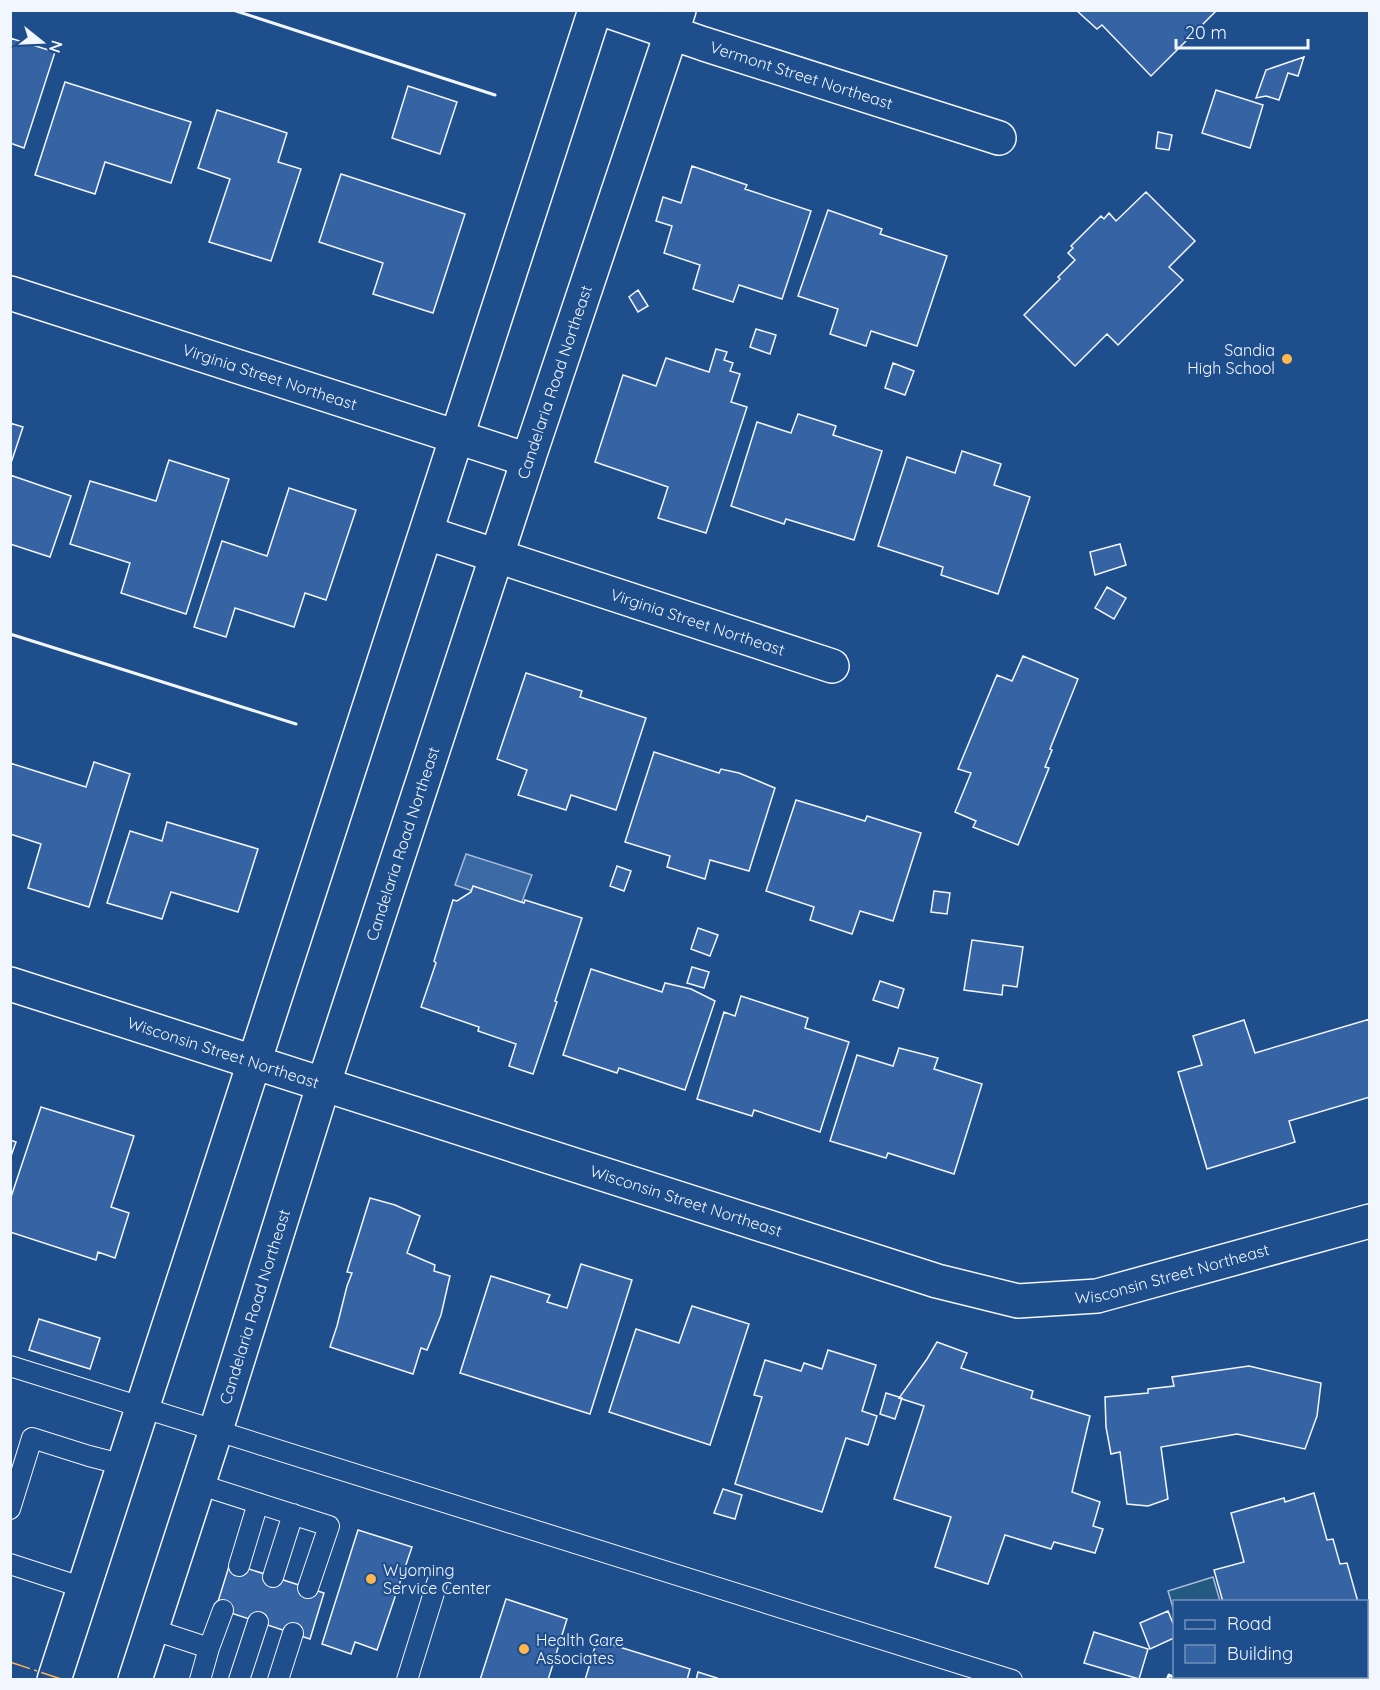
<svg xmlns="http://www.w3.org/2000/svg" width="1380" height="1690" viewBox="0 0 1380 1690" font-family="Quicksand,sans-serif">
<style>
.green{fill:#245a82;stroke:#a8bbd7;stroke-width:1.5}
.water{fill:#3b69a3;stroke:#a8bbd7;stroke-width:1.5}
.building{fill:#3563a3;stroke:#f2f6ff;stroke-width:1.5}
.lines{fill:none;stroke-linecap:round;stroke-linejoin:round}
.service-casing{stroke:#f2f6ff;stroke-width:22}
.minor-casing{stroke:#f2f6ff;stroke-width:36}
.secondary-casing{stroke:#f2f6ff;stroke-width:36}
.service{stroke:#1f4e8c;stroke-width:20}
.minor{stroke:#1f4e8c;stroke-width:33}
.secondary{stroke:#1f4e8c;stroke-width:33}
.wall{stroke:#f2f6ff;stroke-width:3}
.power{stroke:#ffb74d;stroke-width:1.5;stroke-dasharray:21 4.5 3 4.5;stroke-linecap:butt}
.poi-dot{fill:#ffb74d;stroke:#1f4e8c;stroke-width:2}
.labels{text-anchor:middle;stroke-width:4.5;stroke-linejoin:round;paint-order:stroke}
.street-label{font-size:16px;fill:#f2f6ff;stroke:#1f4e8c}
.poi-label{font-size:16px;fill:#f2f6ff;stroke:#1f4e8c;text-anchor:start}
</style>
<rect width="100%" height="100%" fill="#1f4e8c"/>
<path class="green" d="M1213,1577L1220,1601L1174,1602V1611L1168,1591Z
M1193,1677H1242L1243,1679H1194Z"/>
<path class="water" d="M466,854L532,875L520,907L455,885Z"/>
<path class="building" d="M1076,10H1217L1151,76L1102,25L1097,29Z
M10,38L55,52L24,148L10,143Z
M1304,57L1298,76L1288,73L1279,100L1266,96L1256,98L1266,70Z
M65,82L191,122L171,183L105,162L95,194L35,175Z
M408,86L457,102L440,154L392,138Z
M1216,90L1263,105L1250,148L1202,133Z
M217,110L287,133L278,162L301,169L271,261L209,242L230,179L198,168Z
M1158,132L1172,135L1169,150L1156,148Z
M692,166L747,185L745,189L811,211L782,299L739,285L733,302L693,289L700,265L664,253L672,226L656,221L663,197L681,203Z
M341,174L465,214L433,313L373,294L383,263L319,242Z
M1146,192L1195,241L1169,267L1183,280L1118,345L1107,334L1075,366L1024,315L1060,279L1058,277L1075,260L1068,253L1073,248L1071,246L1101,216L1104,219L1109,213L1116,221Z
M828,210L882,229L880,234L947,256L917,346L871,331L866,346L830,334L838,309L798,296Z
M638,290L648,306L638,312L629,297Z
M756,329L776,335L770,354L750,347Z
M716,349L727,352L724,360L733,363L730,371L740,374L731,402L747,407L706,533L658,518L668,487L595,462L623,375L656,386L666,358L709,372Z
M893,363L914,371L905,395L885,388Z
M798,414L836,426L833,435L882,451L854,540L786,519L784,524L731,506L757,422L791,433Z
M10,423L23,427L10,466Z
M962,451L1001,464L994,485L1030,497L998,594L941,575L943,567L878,546L907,457L955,473Z
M169,460L229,479L186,614L121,593L130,563L70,544L90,481L156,501Z
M10,475L71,496L50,557L10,544Z
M289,488L356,510L326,600L305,593L294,627L235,608L226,637L194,627L222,541L267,556Z
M1120,544L1126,565L1095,575L1090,552Z
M1107,587L1126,598L1114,619L1095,608Z
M1023,656L1078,679L1050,749L1052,750L1045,767L1049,768L1018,845L973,827L976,821L955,812L971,773L958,769L997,675L1012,681Z
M526,673L582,691L580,697L646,718L616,810L571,795L566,810L518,795L527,770L497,759Z
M654,752L719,773L721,769L739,773L775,788L749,871L710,860L705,879L667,867L670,856L625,842Z
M94,762L130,774L89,907L28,888L41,844L10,834V763L86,787Z
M796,800L865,821L867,816L921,833L893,921L860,911L852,934L810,920L814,907L766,891Z
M167,822L258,849L238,912L171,892L162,919L107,903L130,831L162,841Z
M617,866L631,871L624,891L610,886Z
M473,886L524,903L525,900L582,918L555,1001L557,1002L533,1074L509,1066L516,1044L478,1031L479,1027L421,1007L436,963L434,961L453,900L457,901L471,892Z
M934,891L950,893L947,914L931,912Z
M698,928L718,935L710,956L691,949Z
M972,940L1023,947L1017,987L1003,985L1002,995L964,990Z
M692,967L709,972L704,988L687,983Z
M591,969L662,992L665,983L691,989L715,1001L685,1090L619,1068L617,1073L563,1055Z
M880,981L904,989L898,1008L873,1000Z
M741,996L808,1018L805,1028L849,1042L820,1132L754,1110L752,1116L697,1099L724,1012L735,1016Z
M1370,1019V1097L1289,1121L1295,1142L1207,1169L1178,1072L1202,1065L1193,1036L1244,1020L1255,1053Z
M899,1048L938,1058L934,1069L982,1084L954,1174L888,1153L886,1158L830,1141L857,1055L893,1066Z
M41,1107L134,1136L111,1207L129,1213L115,1258L98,1252L96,1260L10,1232V1200Z
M10,1140L16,1142L10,1159Z
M370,1198L395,1205L420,1216L407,1253L435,1265L434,1271L450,1276L441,1315L427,1350L421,1348L413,1374L330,1347L337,1326L347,1286L352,1273L347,1272Z
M581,1264L632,1280L590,1414L460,1373L491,1276L550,1295L547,1302L567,1308Z
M692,1306L749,1324L710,1445L609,1412L636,1329L679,1343Z
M39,1319L100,1338L90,1369L29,1350Z
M937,1342L967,1353L961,1368L1033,1391L1031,1398L1090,1416L1072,1492L1100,1502L1093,1526L1103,1529L1095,1553L1054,1542L1051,1549L1005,1535L988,1584L935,1567L951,1517L894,1499L924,1406L899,1398L927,1359Z
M828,1350L876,1365L862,1411L877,1416L868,1445L846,1438L822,1512L735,1484L762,1397L754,1395L765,1360L801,1371L804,1363L822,1369Z
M1249,1366L1321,1383L1317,1416L1305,1449L1237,1434L1161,1447L1168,1499L1148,1506L1127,1504L1120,1452L1111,1454L1106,1427L1105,1397L1148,1393V1389L1174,1386L1172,1377Z
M886,1393L902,1398L895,1419L880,1414Z
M723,1489L742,1495L735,1519L714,1513Z
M1314,1493L1327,1540L1333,1539L1340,1564L1347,1563L1358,1602H1223L1214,1570L1244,1562L1231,1513L1284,1498L1285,1502Z
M358,1530L412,1547L377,1650L355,1642L351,1654L322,1644Z
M230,1563L324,1593L310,1639L216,1608Z
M506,1599L567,1619L548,1680H480Z
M1168,1611L1174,1626V1638L1150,1649L1140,1623Z
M1094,1632L1148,1649L1139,1679L1084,1663Z
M597,1640L690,1669L687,1680H585Z
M698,1672L723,1680H696Z
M1296,1676H1323L1312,1680H1297Z"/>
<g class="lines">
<defs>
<path id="service" d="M10,1366L1012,1680
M198,1484L329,1526L308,1588
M10,1509L32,1438L89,1456L124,1465
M10,1564L84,1588
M239,1566L258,1503
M273,1577L293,1514
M151,1629L209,1648L200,1680
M209,1648L223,1610
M239,1680L258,1622
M278,1680L293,1633
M407,1680L437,1583"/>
<g id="minor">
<path id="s1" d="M605,10L704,44L999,138"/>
<path id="s2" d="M10,293L528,460"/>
<path id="s3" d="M427,533L832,666"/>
<path id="s4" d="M10,984L937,1281L1018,1301L1097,1296L1370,1221"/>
</g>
<g id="secondary">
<path d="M54,1680L595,10"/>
<path id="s5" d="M135,1680L216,1430L324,1083L528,460L679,10"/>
</g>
</defs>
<use href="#service" class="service-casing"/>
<use href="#minor" class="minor-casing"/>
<use href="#secondary" class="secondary-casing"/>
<use href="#service" class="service"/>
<use href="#minor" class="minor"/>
<use href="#secondary" class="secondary"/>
<path class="wall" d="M233,10L495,95
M10,634L296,724
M1167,1680L1169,1675L1175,1678L1174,1680"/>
<path class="power" d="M10,1662L64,1680"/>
</g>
<g class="poi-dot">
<circle cx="1287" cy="359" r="6"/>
<circle cx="371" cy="1579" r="6"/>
<circle cx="524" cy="1649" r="6"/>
</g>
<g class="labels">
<g class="street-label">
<text dy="6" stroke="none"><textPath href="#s1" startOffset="207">Vermont Street Northeast</textPath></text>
<text dy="6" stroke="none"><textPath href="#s2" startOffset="273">Virginia Street Northeast</textPath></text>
<text dy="6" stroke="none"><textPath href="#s5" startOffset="1364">Candelaria Road Northeast</textPath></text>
<text dy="6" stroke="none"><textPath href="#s3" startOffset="285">Virginia Street Northeast</textPath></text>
<text dy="6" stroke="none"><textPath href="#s5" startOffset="878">Candelaria Road Northeast</textPath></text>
<text dy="6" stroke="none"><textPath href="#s4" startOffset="224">Wisconsin Street Northeast</textPath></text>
<text dy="6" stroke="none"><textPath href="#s4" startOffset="710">Wisconsin Street Northeast</textPath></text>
<text dy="6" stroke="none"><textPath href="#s4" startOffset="1214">Wisconsin Street Northeast</textPath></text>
<text dy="6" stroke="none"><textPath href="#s5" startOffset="392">Candelaria Road Northeast</textPath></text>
</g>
<g class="poi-label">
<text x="1275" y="356" text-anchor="end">Sandia<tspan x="1275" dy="18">High School</tspan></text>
<text x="383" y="1576">Wyoming<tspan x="383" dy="18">Service Center</tspan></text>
<text x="536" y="1646">Health Care<tspan x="536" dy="18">Associates</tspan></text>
</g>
</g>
<rect width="1380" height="1690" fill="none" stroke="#f2f6ff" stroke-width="24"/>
<rect x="1173" y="1600" width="195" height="78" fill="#1f4e8c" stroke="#7391ba" stroke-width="1.5"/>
<rect x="1185" y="1620" width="30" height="9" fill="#1f4e8c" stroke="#7391ba" stroke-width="1.5"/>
<text x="1227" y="1630" font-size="18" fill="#f2f6ff">Road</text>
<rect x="1185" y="1645" width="30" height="18" fill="#3563a3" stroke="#7391ba" stroke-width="1.5"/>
<text x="1227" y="1660" font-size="18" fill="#f2f6ff">Building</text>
<g transform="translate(42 42) rotate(108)" stroke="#1f4e8c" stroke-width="4.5" paint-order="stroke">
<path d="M0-4.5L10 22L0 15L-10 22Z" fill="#f2f6ff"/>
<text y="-9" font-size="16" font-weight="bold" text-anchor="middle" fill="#f2f6ff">N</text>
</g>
<path d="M1176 39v9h132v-9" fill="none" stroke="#f2f6ff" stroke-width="3"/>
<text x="1185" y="39" font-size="18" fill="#f2f6ff" stroke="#1f4e8c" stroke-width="4.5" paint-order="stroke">20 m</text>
</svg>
